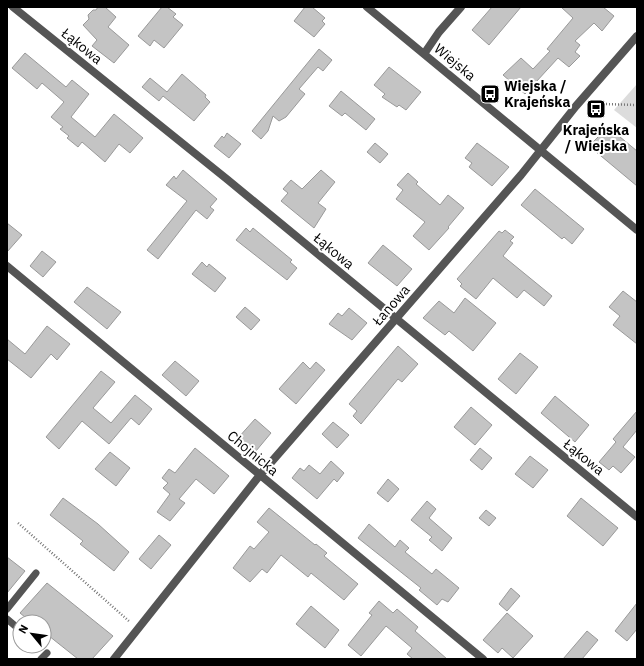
<svg xmlns="http://www.w3.org/2000/svg" width="644" height="666" viewBox="0 0 644 666" font-family="'IBM Plex Sans',sans-serif">
<style>
.green{fill:#dcdcdc}
.building{fill:#c4c4c4;stroke:#999}
.lines{fill:none;stroke-linecap:round;stroke-linejoin:round}
.path{stroke:#777;stroke-width:2.5;stroke-dasharray:1 2;stroke-linecap:butt}
.lane{stroke:#555;stroke-width:7}
.street{stroke:#555;stroke-width:8}
.labels{text-anchor:middle;stroke-width:4;stroke-linejoin:round;paint-order:stroke}
.street-label{font-size:14px;fill:#000;stroke:#fff}
.poi-label{font-size:14px;font-weight:bold;fill:#000;stroke:#fff;text-anchor:start}
</style>
<rect width="100%" height="100%" fill="#fff"/>
<path class="green" d="M637,84V128L614,110Z"/>
<path class="building" d="M98,7H105L116,17L108,27L129,45L114,63L92,46L97,40L83,25L89,19L88,15L93,10H96Z
M162,7H167L176,14L173,17L183,25L164,48L154,40L150,46L138,36Z
M305,7H312L325,18L322,21L325,24L314,37L294,21Z
M492,7H521L489,45L472,30Z
M561,7H603L614,16L602,31L594,23L575,41L580,45L575,52L580,56L569,67L558,58L525,94L503,75L521,58L533,69L550,51L547,49L573,18Z
M319,49L332,60L323,71L318,67L299,89L305,94L286,117L279,121L273,116L268,131L261,139L252,131Z
M25,53L66,87L72,80L89,94L71,117L95,137L114,114L143,138L130,153L119,144L105,162L82,142L78,147L67,138L69,136L60,129L63,127L51,117L64,102L42,83L37,89L12,68Z
M389,67L421,92L406,110L399,105L397,107L382,97L385,94L374,85Z
M182,74L206,95L205,97L210,102L194,121L163,96L159,101L142,87L150,78L167,92Z
M341,91L375,119L366,130L345,113L342,116L329,106Z
M608,127L637,151V186L589,146Z
M227,133L241,144L229,158L214,146L222,136L224,138Z
M375,143L388,154L380,163L367,152Z
M477,143L509,167L492,186L469,167L472,163L465,158Z
M183,170L217,199L210,207L214,210L207,219L196,210L158,259L147,250L187,201L166,185L174,176L176,179Z
M321,170L335,182L318,203L326,209L314,228L281,201L288,193L283,189L291,180L302,189Z
M408,173L418,182L416,184L440,205L448,195L464,208L448,227L449,228L429,250L413,236L425,222L396,199L403,190L397,185Z
M535,189L584,229L572,244L564,237L562,239L521,205Z
M7,223L22,235L7,252Z
M246,228L250,232L253,228L292,260L290,262L297,268L287,280L236,240Z
M505,230L514,237L510,241L513,243L503,256L552,296L544,306L524,290L517,298L493,278L476,299L460,286L462,284L457,279L499,231L502,233Z
M383,245L412,269L397,286L368,263Z
M42,251L56,262L43,277L30,266Z
M202,262L207,267L209,264L226,278L215,292L192,274Z
M87,287L121,312L107,329L74,302Z
M623,291L637,302V344L613,325L620,316L609,307Z
M465,298L496,323L473,351L449,331L445,335L423,318L439,301L454,313Z
M245,307L260,320L251,330L236,317Z
M349,308L367,323L352,340L329,324L338,313L342,316Z
M47,326L70,344L57,360L51,354L31,378L7,359V339L25,354Z
M398,346L418,364L402,382L398,379L361,424L353,416L357,411L349,404Z
M520,353L538,367L516,394L498,379Z
M175,361L199,381L186,396L162,375Z
M303,362L310,369L316,362L325,370L296,404L279,389Z
M101,371L115,382L93,408L111,423L135,395L152,409L139,425L131,418L109,444L82,421L59,449L46,437Z
M555,396L589,425L575,442L541,413Z
M471,407L492,425L475,445L454,427Z
M637,411V430L623,447L635,457L621,473L613,466L609,470L599,462L616,442L613,439Z
M255,419L271,433L256,451L238,438Z
M333,422L349,435L337,448L322,434Z
M195,448L229,476L214,494L196,479L179,499L185,503L170,521L157,512L170,494L163,488L168,483L162,478L169,469L175,473Z
M480,448L492,458L482,470L470,460Z
M110,452L130,468L116,486L95,469Z
M530,456L548,470L533,488L515,474Z
M331,461L344,473L337,482L334,479L317,499L292,478L300,468L304,471L309,465L320,474Z
M388,479L399,489L388,502L377,493Z
M63,498L98,524L129,552L114,571L80,544L83,541L50,515Z
M581,498L618,528L603,546L567,516Z
M427,501L436,509L429,518L452,538L442,551L429,540L432,537L411,520Z
M269,508L315,545L316,544L327,553L324,556L358,584L344,600L311,573L308,577L281,555L267,573L262,569L250,582L233,568L250,546L254,549L269,532L257,522Z
M486,510L496,518L489,526L479,518Z
M369,524L395,547L400,540L409,548L405,552L432,574L436,569L459,588L448,602L442,599L437,605L419,590L421,588L358,538Z
M159,535L171,545L151,569L139,559Z
M7,557L25,571L7,593Z
M47,583L113,636L92,659H78L44,632V622H31L20,613Z
M511,588L520,596L507,611L499,604Z
M379,601L393,613L397,609L418,627L415,631L447,659H413L407,654L412,648L386,626L361,656L348,645L372,615L369,613Z
M637,603V629L627,641L615,631Z
M311,606L339,630L325,648L296,624Z
M507,613L533,636L513,658L502,648L498,653L483,640Z
M587,631L598,640L582,659H563Z"/>
<g class="lines">
<path class="path" d="M603,104L637,105
M18,523L130,622"/>
<path class="lane" d="M7,609L36,573
M7,619L20,630
M41,659L47,653"/>
<path class="street" d="M13,7L228,180L637,517
M367,7L637,230
M424,54L439,32L461,7
M7,266L483,659
M114,659L260,475L521,175L576,106L637,36"/>
</g>
<defs>
<symbol id="bus-square" viewBox="-11 -11 22 22"><rect x="-9" y="-9" width="18" height="18" rx="4" fill="#000" stroke="#fff"/><path d="M-5-6H5V4H4V6H2V4H-2V6H-4V4H-5ZM-3.5-4V0h7V-4ZM-3.5 1.2v1.5H-2V1.2ZM2 1.2v1.5H3.5V1.2Z" fill="#fff"/></symbol>
</defs>
<g fill-rule="evenodd">
<use href="#bus-square" x="479" y="83" width="22" height="22"/>
<use href="#bus-square" x="585" y="98" width="22" height="22"/>
</g>
<g class="labels">
<g class="street-label">
<text transform="translate(82 46) rotate(39)" y="5">Łąkowa</text>
<text transform="translate(455 62) rotate(40)" y="5">Wiejska</text>
<text transform="translate(334 251) rotate(40)" y="5">Łąkowa</text>
<text transform="translate(391 305) rotate(-49)" y="5">Łanowa</text>
<text transform="translate(253 453) rotate(40)" y="5">Chojnicka</text>
<text transform="translate(584 457) rotate(39)" y="5">Łąkowa</text>
</g>
<g class="poi-label">
<text x="504" y="91">Wiejska /<tspan x="504" dy="16">Krajeńska</tspan></text>
<text x="596" y="135" text-anchor="middle">Krajeńska<tspan x="596" dy="16">/ Wiejska</tspan></text>
</g>
</g>
<rect width="644" height="666" fill="none" stroke="#000000" stroke-width="16"/>
<g transform="translate(32 634) rotate(299)"><circle r="19" fill="#ffffff" stroke="#999999"/>
<path d="M0-3L7 15L0 10L-7 15Z" fill="#000000"/>
<text y="-6" font-size="11" font-weight="bold" text-anchor="middle" fill="#000000">N</text>
</g>
</svg>
